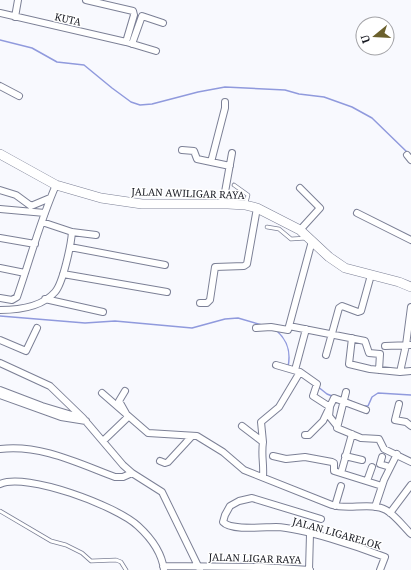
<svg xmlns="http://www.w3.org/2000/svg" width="411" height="570" viewBox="0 0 411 570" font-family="'Noto Serif',serif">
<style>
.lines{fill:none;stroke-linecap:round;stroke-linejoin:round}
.stream{stroke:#909add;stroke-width:1.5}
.lane-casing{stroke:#7c8096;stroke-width:4.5}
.street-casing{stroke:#7c8096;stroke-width:8}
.secondary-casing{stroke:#7c8096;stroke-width:10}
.lane{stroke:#fff;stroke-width:3}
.street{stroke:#fff;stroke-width:6}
.secondary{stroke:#fff;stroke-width:9}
.labels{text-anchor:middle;stroke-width:3;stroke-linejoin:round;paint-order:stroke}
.street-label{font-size:10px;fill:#181a22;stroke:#fff}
</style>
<rect width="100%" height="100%" fill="#f8f9fe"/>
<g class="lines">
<path class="stream" d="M0,40L32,48L57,62L84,65L112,88L131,102L140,105L152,104L198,92L225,87L285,90L299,94L324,97L352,107L372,118L408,153
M0,316L85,323L115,321L192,328L225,319L238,318L262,325
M277,331C288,341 291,352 288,367
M317,386L327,394L332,396
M346,399L355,403
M364,406H368L372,397L378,393L411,395"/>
<defs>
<path id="lane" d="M234,185L248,195L246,203
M267,227L279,229L291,239L307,238
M0,511L51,541L66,545L82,553L91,561L116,560L121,562L126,570"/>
<path id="street" d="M86,0L133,11L134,15L126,42
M0,13L126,42L156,51
M15,17L18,0
M132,44L142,16L163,23
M0,86L19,96
M182,150L194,151L197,159L230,166
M407,155L411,160
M211,162L225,108V102
M0,190L16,195L31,206L50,198
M221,204L225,192L232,153
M0,209L45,213
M357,213L411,240
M300,230L320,208L300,188
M72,232L96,235
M0,238L35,244
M70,247L165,265
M0,268L25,273
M63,274L167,292
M0,298L12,300L17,297C30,260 40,221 56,185
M45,299L103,312
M200,303H207L210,300L215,267L244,266L247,264L257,208
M411,307L406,345L400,372L411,371
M0,310C18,310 42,307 55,292C63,283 71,245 72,232L42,222
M289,326L365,341L369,353L380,354L379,370
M256,328L271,327L288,330L312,241
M352,338L349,364L370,369L400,372
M0,340L26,351L37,328
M385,346L411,345
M326,355L339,308L342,306L358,312L361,311L371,275
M0,363L50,386L83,418L123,465L132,473L162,492L200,570
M276,365L300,372L317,384L313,396L330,407L329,416L337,426
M295,370L306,329
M0,390L42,406L82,418
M346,392L337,428L361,438L379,439L384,449L411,462
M102,393L148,433L197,436L223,452L244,470L332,505C348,510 372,502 386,510C395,515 403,526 411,534
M0,395L61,417L86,421
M399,404L395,420L406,422L411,426
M242,426L263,442C261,456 264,463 263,477
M305,435H309L323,421L334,398L366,410
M103,441L128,417L119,401L125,391
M263,442L261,422L279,407L300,372
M0,449C40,444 78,463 115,477H123L132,473
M273,456L286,459L305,457L332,462L334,463V471L382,486
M345,456L362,460
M382,457L380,464L390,467
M160,461L165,463L168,462L192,436
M341,473L352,434
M367,481L372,467
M0,484C26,472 117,506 138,526C150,537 162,553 164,570
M335,506L341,486
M375,507L384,480L397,454
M390,513L411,485
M321,519L252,498L239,501L230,506L225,515L223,522C231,531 264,527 276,527C303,528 359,547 385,557L380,570
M163,566L262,567L310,570
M309,570L310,534"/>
<path id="secondary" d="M0,154L56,185L101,198L142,204H228L245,205L257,208L300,230L329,257L345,268L399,282L411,287"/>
</defs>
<use href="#lane" class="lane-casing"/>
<use href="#street" class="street-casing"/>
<use href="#secondary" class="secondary-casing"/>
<use href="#lane" class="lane"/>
<use href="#street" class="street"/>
<use href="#secondary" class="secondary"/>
</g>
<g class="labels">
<g class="street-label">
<text transform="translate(68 19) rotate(13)" y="4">KUTA</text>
<text transform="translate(188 193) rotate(2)" y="4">JALAN AWILIGAR RAYA</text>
<text transform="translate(337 533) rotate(16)" y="4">JALAN LIGARELOK</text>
<text transform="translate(255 558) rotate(2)" y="4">JALAN LIGAR RAYA</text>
</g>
</g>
<g transform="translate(375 36) rotate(252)"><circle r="19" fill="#ffffff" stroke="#a3a3a7"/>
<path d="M0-3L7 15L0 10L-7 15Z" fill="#6b602c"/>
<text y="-6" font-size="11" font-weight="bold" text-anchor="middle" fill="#181a22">U</text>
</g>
</svg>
